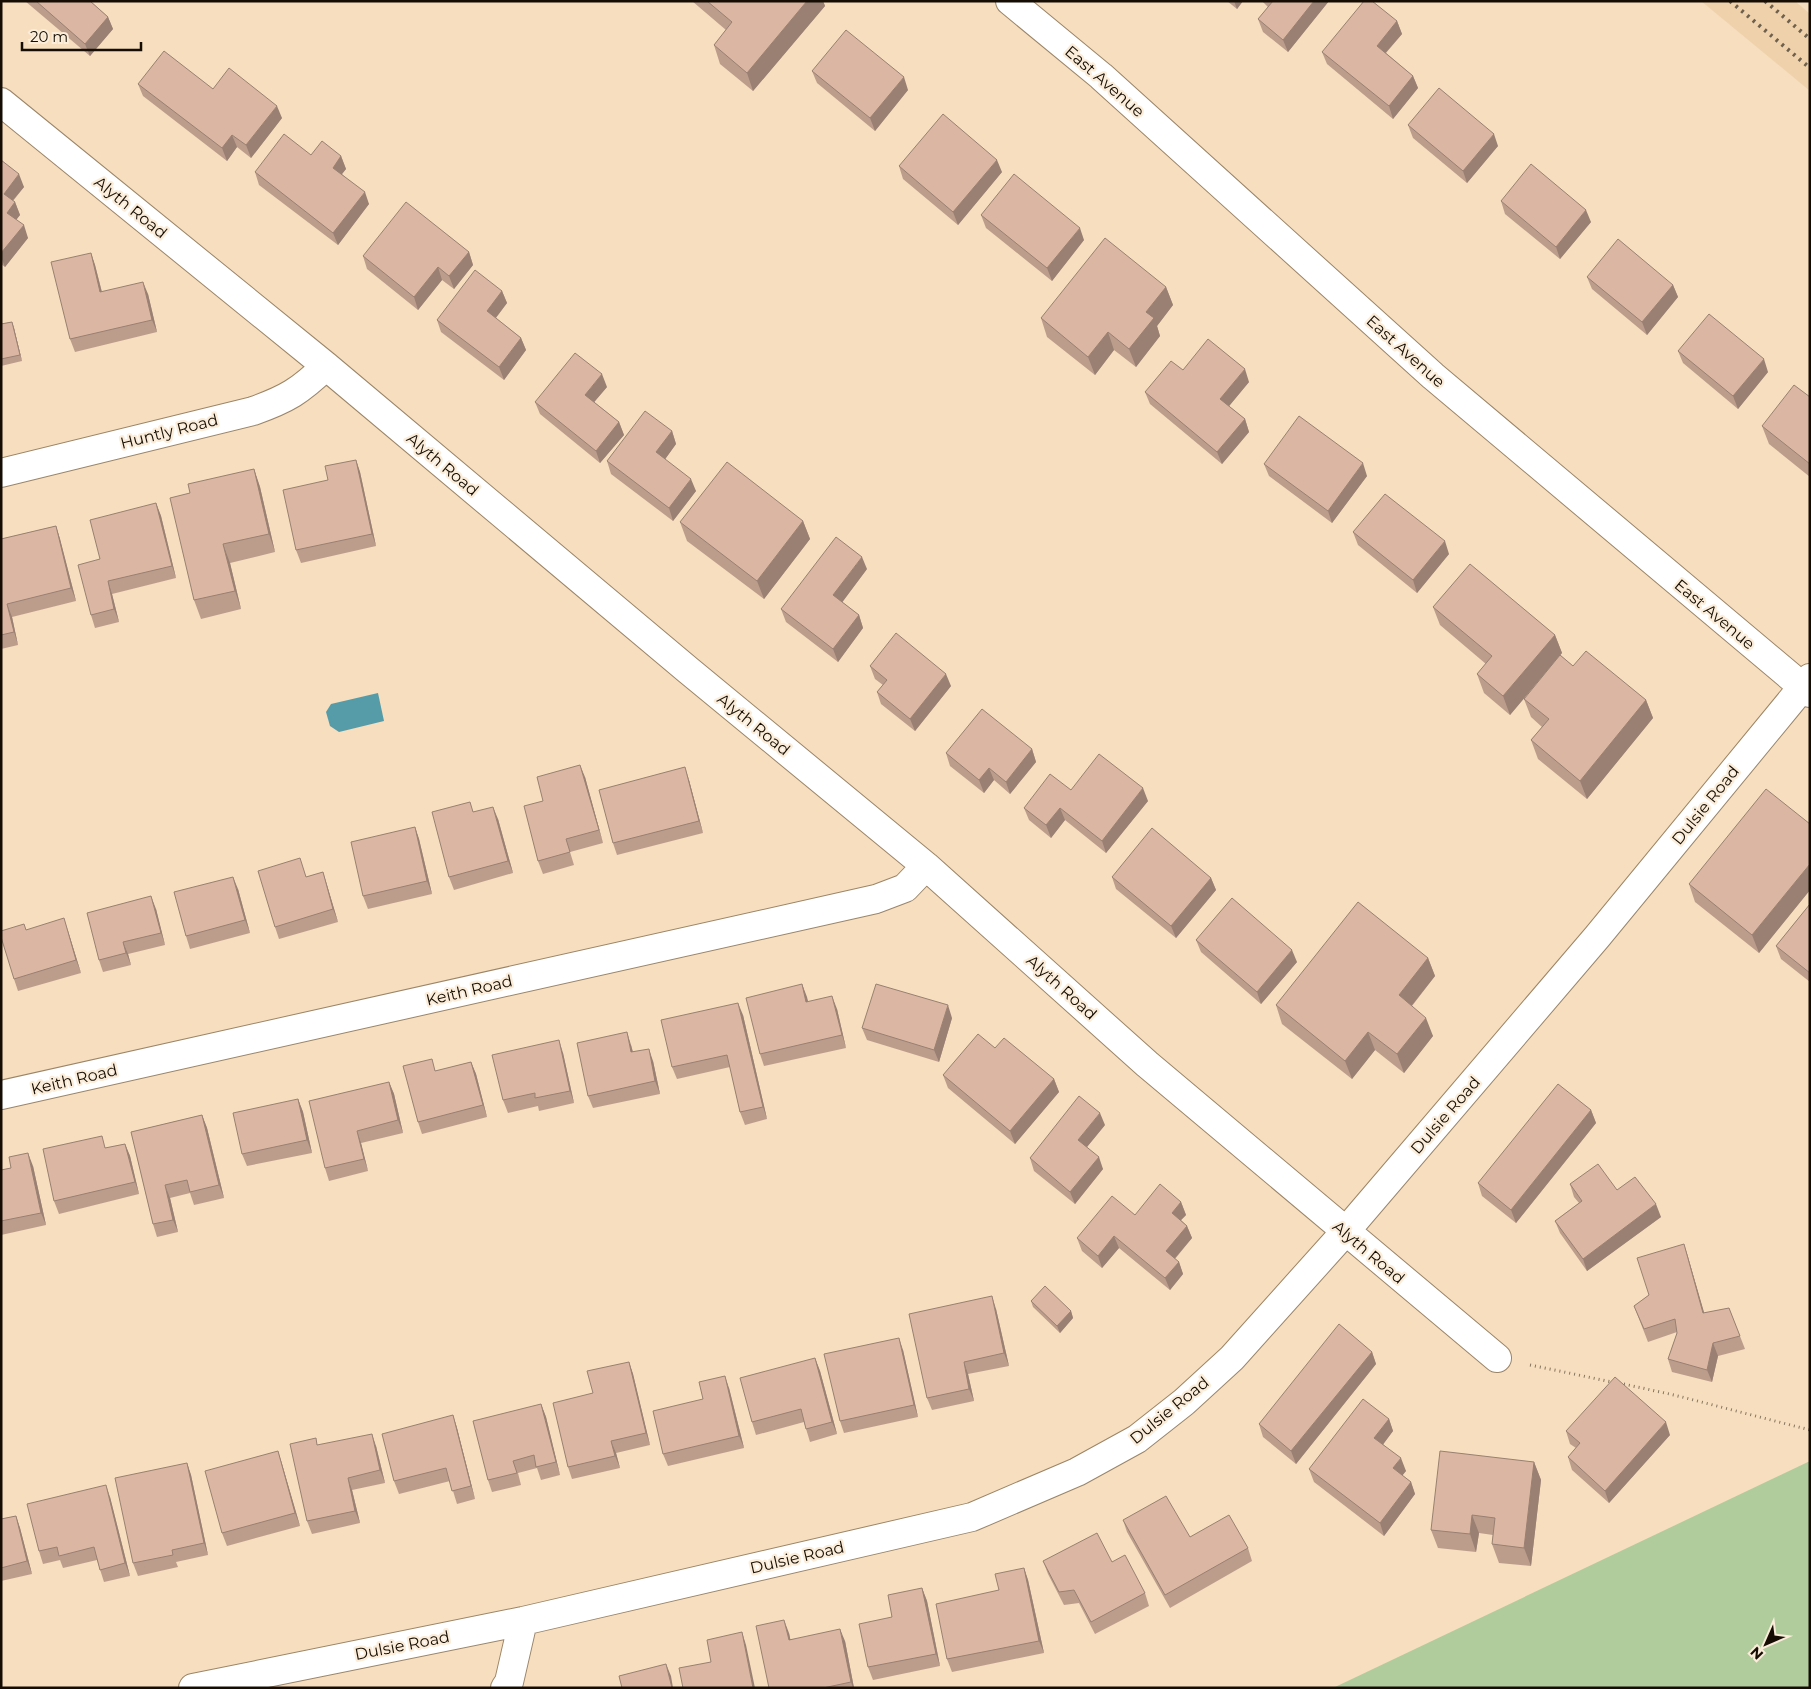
<svg xmlns="http://www.w3.org/2000/svg" width="1811" height="1689" viewBox="0 0 1811 1689" font-family="Montserrat,sans-serif">
<style>
.built{fill:#efd2ac}
.green{fill:#b0cc9d}
.water{fill:#559ca8}
.lines{fill:none;stroke-linecap:round;stroke-linejoin:round}
.minor-casing{stroke:#9b8568;stroke-width:30}
.path{stroke:#857560;stroke-width:3;stroke-dasharray:1 4;stroke-linecap:butt}
.minor{stroke:#fff;stroke-width:28}
.rail{stroke:#6e604d;stroke-width:4;stroke-dasharray:2.5 5;stroke-linecap:butt}
.wall{fill:#bc9d8c}
.shaded-wall{fill:#998072}
.building{fill:#dbb7a3;stroke:#998072}
.labels{text-anchor:middle;stroke-width:4.5;stroke-linejoin:round;paint-order:stroke}
.street-label{font-size:16px;fill:#150d03;stroke:#fbedda}
</style>
<rect width="100%" height="100%" fill="#f6debe"/>
<path class="built" d="M1701,1H1795L1810,14V91Z"/>
<path class="green" d="M1810,1461V1688H1333Z"/>
<path class="water" d="M378,693L384,721L339,732L330,726L326,712L331,704Z"/>
<g class="lines">
<defs>
<path id="minor" d="M1010,1L1101,76L1433,376L1810,693
M1,102L326,366L688,670L926,866L1147,1064L1497,1358
M1,473L253,411C287,399 300,391 326,366
M1,1095L876,899L905,888L926,866
M193,1688L523,1621L972,1517L1077,1472L1137,1439L1184,1402L1232,1358L1345,1232L1597,937L1810,678
M505,1688L509,1682L523,1621"/>
</defs>
<use href="#minor" class="minor-casing"/>
<path class="path" d="M1530,1365L1612,1382
M1619,1383L1674,1395L1810,1430"/>
<use href="#minor" class="minor"/>
<path class="rail" d="M1730,1L1810,68
M1765,1L1810,39"/>
</g>
<path class="wall" d="M25,1H90L108,17L113,29L90,56Z
M692,1H823L825,6L753,91L720,64L714,45L726,30Z
M1227,1H1243L1237,9Z
M1262,1H1329L1288,52L1263,32L1258,19L1268,7Z
M1397,21L1402,34L1386,53L1413,76L1418,88L1393,119L1327,64L1322,52Z
M812,71L908,90L875,131L817,83Z
M138,84L213,89L282,118L251,158L237,147L227,161L143,96Z
M1408,125L1498,146L1467,183L1413,138Z
M311,155L341,156L346,169L342,174L369,204L338,245L259,185L255,172Z
M1,160L24,187L13,201L15,202L20,215L16,220L28,238L5,267L1,264Z
M899,166L1002,172L958,225L903,179Z
M1501,201L1591,222L1560,259L1505,214Z
M981,215L1084,240L1052,281L986,228Z
M469,252L473,265L454,289L442,280L418,310L367,269L363,256Z
M91,253L95,265L102,292L148,294L157,332L75,352L70,339Z
M1587,277L1673,285L1678,297L1647,335L1592,289Z
M1166,287L1173,305L1157,326L1160,336L1136,367L1114,350L1095,375L1047,337L1041,318Z
M502,291L507,303L496,318L521,338L526,350L504,380L441,332L437,320Z
M12,322L14,328L22,361L1,366V324Z
M1678,351L1768,372L1738,409L1683,363Z
M1183,370L1249,382L1229,406L1245,419L1249,432L1222,464L1150,404L1145,392Z
M607,387L594,402L619,422L624,435L600,463L540,414L535,402Z
M1810,397V477L1769,444L1762,426Z
M672,431L676,444L665,459L696,491L673,521L611,474L607,461Z
M356,460L360,472L376,546L301,563L296,550L328,480Z
M1264,464L1367,476L1332,523L1269,476Z
M254,469L260,487L275,552L230,563L241,609L201,619L194,600L190,493Z
M156,503L161,516L176,578L112,594L119,622L95,628L91,615L100,559Z
M803,521L810,539L764,599L687,541L680,522Z
M56,526L60,539L76,601L12,617L18,645L1,649V539Z
M1353,532L1449,554L1417,593L1358,545Z
M867,569L842,602L859,615L863,628L838,662L786,622L781,609Z
M1433,607L1555,635L1562,653L1560,655L1573,666L1646,700L1653,718L1587,799L1538,759L1531,740L1542,727L1531,717L1524,699L1557,659L1510,715L1484,693L1477,674L1486,664L1440,625Z
M870,666L951,686L915,731L881,704L877,692L883,685L875,679Z
M1032,749L1036,762L1010,794L994,780L984,793L950,766L946,753Z
M585,777L603,843L570,852L574,865L543,874L538,861L543,801Z
M689,780L703,833L617,855L613,843Z
M1071,790L1148,801L1106,853L1065,820L1051,838L1029,820L1024,808Z
M473,812L498,819L513,873L454,890L449,877Z
M1810,824V890L1759,953L1695,902L1689,884Z
M415,827L419,839L432,894L368,909L363,896Z
M323,872L338,922L279,939L275,927L307,877Z
M1112,877L1211,878L1216,890L1176,938L1116,889Z
M238,889L250,933L190,949L186,936Z
M1810,904V982L1781,959L1776,946Z
M156,909L165,945L128,954L131,965L103,972L99,960Z
M68,931L81,973L18,991L14,979Z
M1196,940L1297,962L1261,1004L1201,952Z
M1428,958L1435,976L1412,1006L1433,1036L1404,1073L1375,1050L1352,1079L1282,1024L1276,1005Z
M802,984L808,1002L837,1009L846,1048L764,1066L760,1054Z
M743,1015L767,1119L745,1125L740,1112L730,1067L677,1079L672,1067Z
M952,1018L939,1062L867,1040L862,1028Z
M631,1045L633,1052L653,1061L660,1094L593,1108L588,1096Z
M995,1048L1054,1079L1059,1092L1015,1144L948,1088L943,1075Z
M563,1053L574,1103L539,1111L538,1106L508,1113L503,1100Z
M471,1062L476,1074L487,1117L422,1134L418,1122L436,1071Z
M389,1082L394,1094L403,1133L361,1143L368,1171L329,1181L325,1168Z
M298,1099L303,1112L312,1153L247,1166L242,1154Z
M1591,1110L1596,1123L1516,1223L1482,1196L1478,1183Z
M202,1115L207,1128L224,1198L194,1205L190,1193L170,1198L178,1232L157,1237L153,1224L131,1132Z
M1105,1125L1087,1147L1103,1169L1075,1204L1034,1171L1030,1158Z
M125,1144L130,1156L139,1194L59,1214L54,1201L106,1148Z
M33,1166L46,1225L1,1235V1170L11,1168Z
M1570,1184L1617,1190L1661,1217L1587,1271L1560,1233L1555,1221L1579,1203L1574,1197Z
M1181,1202L1186,1215L1181,1220L1187,1226L1192,1238L1175,1259L1179,1262L1183,1274L1170,1290L1119,1248L1102,1268L1082,1251L1077,1238L1135,1215Z
M1684,1244L1688,1257L1704,1313L1729,1308L1745,1349L1718,1356L1712,1382L1672,1372L1668,1359L1677,1333V1332L1648,1342L1634,1306L1649,1295Z
M1031,1301L1071,1311L1073,1318L1060,1333L1033,1307Z
M996,1309L1009,1366L968,1374L974,1401L932,1410L927,1398Z
M903,1350L918,1417L844,1433L840,1421Z
M1372,1352L1376,1364L1296,1464L1263,1437L1259,1424Z
M815,1358L820,1371L837,1434L810,1442L804,1422L756,1435L752,1422Z
M629,1362L633,1374L650,1445L616,1453L620,1468L572,1479L568,1467L593,1393Z
M729,1388L744,1448L668,1466L663,1454L703,1399Z
M541,1404L546,1417L560,1475L541,1480L537,1468L518,1473L521,1485L492,1492L488,1480Z
M453,1415L457,1428L475,1499L457,1504L450,1481L399,1494L394,1481Z
M1389,1419L1393,1431L1383,1444L1406,1471L1402,1475L1411,1482L1415,1494L1384,1536L1314,1482L1309,1469Z
M1566,1431L1670,1435L1609,1503L1572,1470L1568,1457L1576,1448L1570,1444Z
M318,1445L376,1446L385,1483L352,1490L360,1523L312,1534L307,1521Z
M278,1451L282,1464L300,1526L227,1546L222,1533Z
M1534,1462L1541,1480L1531,1566L1499,1563L1492,1544L1493,1535L1479,1533L1476,1552L1438,1548L1431,1530Z
M187,1463L191,1475L208,1555L176,1562L178,1567L138,1576L133,1563Z
M110,1497L130,1576L104,1582L97,1560L63,1568L60,1560L43,1564L39,1551Z
M16,1516L20,1528L32,1574L1,1581V1519Z
M1123,1520L1190,1537L1248,1548L1252,1561L1170,1608L1127,1532Z
M1043,1561L1112,1562L1145,1593L1149,1606L1095,1634L1079,1603L1064,1605L1048,1574Z
M1024,1568L1028,1580L1044,1653L952,1672L947,1659L999,1590Z
M922,1588L927,1601L940,1666L873,1680L868,1667Z
M789,1633L790,1639L845,1641L854,1688H769Z"/>
<path class="shaded-wall" d="M807,1H823L825,6L753,91L747,73Z
M1234,1H1243L1237,9Z
M1314,1H1329L1288,52L1283,40Z
M108,17L113,29L90,56L85,44Z
M1397,21L1402,34L1381,58L1377,46Z
M1413,76L1418,88L1393,119L1389,106Z
M904,77L908,90L875,131L870,118Z
M277,106L282,118L251,158L246,145Z
M1494,134L1498,146L1467,183L1463,171Z
M232,135L237,147L227,161L222,148Z
M341,156L346,169L337,180L333,168Z
M997,160L1002,172L958,225L953,212Z
M19,174L24,187L8,206L4,194Z
M365,192L369,204L338,245L333,233Z
M15,202L20,215L12,225L7,213Z
M1586,210L1591,222L1560,259L1556,247Z
M24,225L28,238L5,267L1,257V253Z
M1080,228L1084,240L1052,281L1047,268Z
M469,252L473,265L454,289L449,276Z
M91,253L95,265L105,305L100,292Z
M438,267L442,280L418,310L414,297Z
M143,282L148,294L157,332L152,320Z
M1673,285L1678,297L1647,335L1642,322Z
M1166,287L1173,305L1157,326L1160,336L1136,367L1129,349L1146,312Z
M502,291L507,303L491,324L487,311Z
M12,322L14,328L22,361L20,355Z
M1108,332L1114,350L1095,375L1088,357Z
M521,338L526,350L504,380L499,367Z
M1764,359L1768,372L1738,409L1733,396Z
M1245,369L1249,382L1225,411L1220,399Z
M602,374L607,387L590,407L585,395Z
M1245,419L1249,432L1222,464L1217,452Z
M619,422L624,435L600,463L596,451Z
M672,431L676,444L661,465L656,452Z
M356,460L360,472L376,546L372,534Z
M1363,463L1367,476L1332,523L1328,511Z
M254,469L260,487L275,552L269,534Z
M691,479L696,491L673,521L669,508Z
M156,503L161,516L176,578L172,566Z
M803,521L810,539L764,599L757,581Z
M56,526L60,539L76,601L71,588Z
M1445,541L1449,554L1417,593L1413,580Z
M223,544L230,563L241,609L235,591Z
M862,557L867,569L838,608L833,595Z
M108,581L112,594L119,622L114,609Z
M7,604L12,617L18,645L14,632Z
M859,615L863,628L838,662L833,649Z
M1555,635L1562,653L1510,715L1503,696Z
M946,674L951,686L915,731L910,719Z
M1646,700L1653,718L1587,799L1580,781Z
M1032,749L1036,762L1010,794L1006,782Z
M580,765L585,777L603,843L599,830Z
M685,767L689,780L703,833L699,821Z
M989,768L994,780L984,793L979,780Z
M1143,788L1148,801L1106,853L1102,841Z
M493,807L498,819L513,873L508,861Z
M1060,808L1065,820L1051,838L1046,825Z
M415,827L419,839L432,894L427,881Z
M1810,864V890L1759,953L1752,935Z
M323,872L327,885L338,922L333,909Z
M233,877L238,889L250,933L245,920Z
M1211,878L1216,890L1176,938L1171,926Z
M151,896L156,909L165,945L161,933Z
M64,918L68,931L81,973L76,960Z
M123,942L128,954L131,965L126,953Z
M1292,950L1297,962L1261,1004L1257,992Z
M1428,958L1435,976L1405,1014L1399,995Z
M802,984L807,997L811,1014L806,1002Z
M832,996L837,1009L846,1048L842,1035Z
M738,1003L743,1015L767,1119L763,1107Z
M948,1005L952,1018L939,1062L934,1050Z
M1426,1018L1433,1036L1404,1073L1397,1054Z
M627,1032L631,1045L636,1065L631,1052Z
M1368,1032L1375,1050L1352,1079L1345,1061Z
M559,1040L563,1053L574,1103L570,1091Z
M649,1049L653,1061L660,1094L655,1081Z
M471,1062L476,1074L487,1117L483,1105Z
M1054,1079L1059,1092L1015,1144L1010,1131Z
M389,1082L394,1094L403,1133L398,1120Z
M298,1099L303,1112L312,1153L307,1140Z
M1591,1110L1596,1123L1516,1223L1511,1210Z
M1100,1113L1105,1125L1082,1153L1078,1140Z
M202,1115L207,1128L224,1198L219,1185Z
M357,1131L361,1143L368,1171L364,1159Z
M125,1144L130,1156L139,1194L135,1182Z
M28,1153L33,1166L46,1225L41,1213Z
M1099,1157L1103,1169L1075,1204L1070,1192Z
M165,1185L170,1198L178,1232L173,1220Z
M1181,1202L1186,1215L1176,1225L1172,1213Z
M1656,1204L1661,1217L1587,1271L1583,1259Z
M1187,1226L1192,1238L1170,1264L1166,1251Z
M1114,1236L1119,1248L1102,1268L1098,1256Z
M1684,1244L1688,1257L1708,1326L1703,1313Z
M1179,1262L1183,1274L1170,1290L1165,1278Z
M992,1296L996,1309L1009,1366L1004,1353Z
M1071,1311L1073,1318L1060,1333L1057,1326Z
M899,1338L903,1350L918,1417L914,1405Z
M1713,1343L1718,1356L1712,1382L1707,1370Z
M1372,1352L1376,1364L1296,1464L1291,1451Z
M815,1358L820,1371L837,1434L832,1422Z
M629,1362L633,1374L650,1445L646,1433Z
M964,1362L968,1374L974,1401L969,1389Z
M725,1376L729,1388L744,1448L739,1436Z
M541,1404L546,1417L560,1475L556,1462Z
M453,1415L457,1428L475,1499L471,1486Z
M1389,1419L1393,1431L1379,1450L1374,1438Z
M1666,1422L1670,1435L1609,1503L1605,1491Z
M372,1434L376,1446L385,1483L380,1470Z
M611,1441L616,1453L620,1468L615,1456Z
M278,1451L282,1464L300,1526L295,1513Z
M1401,1458L1406,1471L1398,1481L1393,1468Z
M1534,1462L1541,1480L1531,1566L1524,1548Z
M187,1463L191,1475L208,1555L204,1543Z
M348,1478L352,1490L360,1523L355,1511Z
M1411,1482L1415,1494L1384,1536L1380,1523Z
M106,1485L110,1497L130,1576L125,1563Z
M1472,1515L1479,1533L1476,1552L1470,1534Z
M16,1516L20,1528L32,1574L27,1561Z
M1024,1568L1028,1580L1044,1653L1039,1641Z
M922,1588L927,1601L940,1666L936,1654Z
M784,1620L789,1633L793,1652L789,1640Z
M840,1629L845,1641L854,1688H853L851,1682Z
M742,1632L746,1645L755,1688H753Z
M666,1664L671,1676L673,1688H672Z"/>
<path class="building" d="M36,1H90L108,17L85,44Z
M707,1H807L747,73L714,45L732,22Z
M1273,1H1314L1283,40L1258,19Z
M1364,1H1372L1397,21L1377,46L1413,76L1389,106L1322,52Z
M846,30L904,77L870,118L812,71Z
M164,51L213,89L229,68L277,106L246,145L232,135L222,148L138,84Z
M1439,88L1494,134L1463,171L1408,125Z
M943,114L997,160L953,212L899,166Z
M284,134L311,155L322,141L341,156L333,168L365,192L333,233L255,172Z
M1,160L19,174L4,194L15,202L7,213L24,225L1,253Z
M1531,164L1586,210L1556,247L1501,201Z
M1014,174L1080,228L1047,268L981,215Z
M406,202L469,252L449,276L438,267L414,297L363,256Z
M1105,238L1166,287L1146,312L1154,318L1129,349L1108,332L1088,357L1041,318Z
M1618,239L1673,285L1642,322L1587,277Z
M91,253L100,292L143,282L152,320L70,339L51,262Z
M475,270L502,291L487,311L521,338L499,367L437,320Z
M1709,314L1764,359L1733,396L1678,351Z
M12,322L20,355L1,359V324Z
M1208,339L1245,369L1220,399L1245,419L1217,452L1145,392L1171,361L1183,370Z
M575,353L602,374L585,395L619,422L596,451L535,402Z
M1794,385L1810,397V464L1762,426Z
M645,411L672,431L656,452L691,479L669,508L607,461Z
M1299,416L1363,463L1328,511L1264,464Z
M356,460L372,534L296,550L283,490L328,480L325,466Z
M727,462L803,521L757,581L680,522Z
M254,469L269,534L223,544L235,591L194,600L170,498L190,493L188,484Z
M1385,494L1445,541L1413,580L1353,532Z
M156,503L172,566L108,581L114,609L91,615L78,565L100,559L90,520Z
M56,526L71,588L7,604L14,632L1,635V539Z
M836,537L862,557L833,595L859,615L833,649L781,609Z
M1470,564L1555,635L1503,696L1477,674L1492,656L1433,607Z
M896,633L946,674L910,719L877,692L887,680L870,666Z
M1586,651L1646,700L1580,781L1531,740L1549,719L1524,699L1560,655L1573,666Z
M982,709L1032,749L1006,782L989,768L979,780L946,753Z
M1099,754L1143,788L1102,841L1060,808L1046,825L1024,808L1050,774L1071,790Z
M580,765L599,830L566,839L570,852L538,861L524,806L543,801L537,777Z
M685,767L699,821L613,843L599,790Z
M1766,789L1810,824V864L1752,935L1689,884Z
M470,802L473,812L493,807L508,861L449,877L432,812Z
M415,827L427,881L363,896L351,842Z
M1152,828L1211,878L1171,926L1112,877Z
M300,858L306,877L323,872L333,909L275,927L258,871Z
M233,877L245,920L186,936L174,892Z
M151,896L161,933L123,942L126,953L99,960L87,913Z
M1232,898L1292,950L1257,992L1196,940Z
M1358,902L1428,958L1399,995L1426,1018L1397,1054L1368,1032L1345,1061L1276,1005Z
M1810,904V973L1776,946Z
M64,918L76,960L14,979L1,937V931L24,924L26,930Z
M802,984L806,1002L832,996L842,1035L760,1054L746,998Z
M876,984L948,1005L934,1050L862,1028Z
M738,1003L763,1107L740,1112L727,1055L672,1067L661,1020Z
M627,1032L631,1052L649,1049L655,1081L588,1096L577,1043Z
M978,1034L995,1048L1004,1038L1054,1079L1010,1131L943,1075Z
M559,1040L570,1091L535,1098V1093L503,1100L492,1055Z
M432,1059L435,1071L471,1062L483,1105L418,1122L403,1066Z
M389,1082L398,1120L357,1131L364,1159L325,1168L309,1101Z
M1558,1084L1591,1110L1511,1210L1478,1183Z
M1079,1096L1100,1113L1078,1140L1099,1157L1070,1192L1030,1158Z
M298,1099L307,1140L242,1154L233,1113Z
M202,1115L219,1185L190,1192L187,1180L165,1185L173,1220L153,1224L131,1132Z
M102,1136L105,1148L125,1144L135,1182L54,1201L43,1149Z
M28,1153L41,1213L1,1221V1170L11,1168L9,1157Z
M1598,1164L1617,1190L1635,1177L1656,1204L1583,1259L1555,1221L1582,1201L1570,1184Z
M1160,1184L1181,1202L1172,1213L1187,1226L1166,1251L1179,1262L1165,1278L1114,1236L1098,1256L1077,1238L1112,1196L1135,1215Z
M1684,1244L1703,1313L1729,1308L1740,1336L1713,1343L1707,1370L1668,1359L1677,1333L1675,1319L1644,1329L1634,1306L1649,1295L1637,1258Z
M1045,1286L1071,1311L1057,1326L1031,1301Z
M992,1296L1004,1353L964,1362L969,1389L927,1398L909,1314Z
M1339,1324L1372,1352L1291,1451L1259,1424Z
M899,1338L914,1405L840,1421L824,1354Z
M815,1358L832,1422L806,1429L801,1409L752,1422L740,1378Z
M629,1362L646,1433L611,1441L615,1456L568,1467L553,1403L593,1393L587,1371Z
M725,1376L739,1436L663,1454L653,1411L703,1399L699,1382Z
M1615,1377L1666,1422L1605,1491L1568,1457L1580,1443L1566,1431Z
M1363,1399L1389,1419L1374,1438L1401,1458L1393,1468L1411,1482L1380,1523L1309,1469Z
M541,1404L556,1462L536,1467L534,1455L513,1461L517,1473L488,1480L473,1421Z
M453,1415L471,1486L452,1491L446,1468L394,1481L382,1434Z
M372,1434L380,1470L348,1478L355,1511L307,1521L290,1444L316,1438L317,1445Z
M278,1451L295,1513L222,1533L205,1471Z
M1440,1451L1534,1462L1524,1548L1492,1544L1495,1518L1472,1515L1470,1534L1431,1530Z
M187,1463L204,1543L172,1550L173,1555L133,1563L115,1478Z
M106,1485L125,1563L100,1570L94,1547L59,1556L57,1547L39,1551L27,1504Z
M1166,1496L1190,1537L1229,1515L1248,1548L1165,1595L1123,1520Z
M16,1516L27,1561L1,1568V1519Z
M1097,1533L1112,1562L1125,1555L1145,1593L1091,1622L1074,1590L1059,1592L1043,1561Z
M1024,1568L1039,1641L947,1659L936,1604L999,1590L995,1574Z
M922,1588L936,1654L868,1667L859,1624L892,1617L888,1595Z
M784,1620L789,1640L840,1629L851,1682L823,1688H769L756,1626Z
M742,1632L753,1688H683L679,1668L711,1662L707,1640Z
M666,1664L672,1688H622L619,1676Z"/>
<g class="labels">
<g class="street-label">
<text transform="translate(1105 81) rotate(41)" y="6">East Avenue</text>
<text transform="translate(131 207) rotate(39)" y="6">Alyth Road</text>
<text transform="translate(1406 351) rotate(42)" y="6">East Avenue</text>
<text transform="translate(169 431) rotate(-14)" y="6">Huntly Road</text>
<text transform="translate(443 464) rotate(40)" y="6">Alyth Road</text>
<text transform="translate(1715 614) rotate(40)" y="6">East Avenue</text>
<text transform="translate(754 724) rotate(39)" y="6">Alyth Road</text>
<text transform="translate(1705 805) rotate(-51)" y="6">Dulsie Road</text>
<text transform="translate(1062 987) rotate(42)" y="6">Alyth Road</text>
<text transform="translate(469 990) rotate(-13)" y="6">Keith Road</text>
<text transform="translate(74 1079) rotate(-13)" y="6">Keith Road</text>
<text transform="translate(1445 1115) rotate(-49)" y="6">Dulsie Road</text>
<text transform="translate(1369 1252) rotate(40)" y="6">Alyth Road</text>
<text transform="translate(1169 1410) rotate(-39)" y="6">Dulsie Road</text>
<text transform="translate(797 1557) rotate(-13)" y="6">Dulsie Road</text>
<text transform="translate(402 1645) rotate(-11)" y="6">Dulsie Road</text>
</g>
</g>
<rect width="1811" height="1689" fill="none" stroke="#150d03" stroke-width="5"/>
<g transform="translate(1766 1644) rotate(225)" stroke="#fbedda" stroke-width="4" paint-order="stroke">
<path d="M0-4L9 19L0 12L-9 19Z" fill="#150d03"/>
<text y="-8" font-size="14" font-weight="bold" text-anchor="middle" fill="#150d03">N</text>
</g>
<path d="M22 42v8h119v-8" fill="none" stroke="#150d03" stroke-width="2.5"/>
<text x="30" y="42" font-size="15" fill="#150d03" stroke="#fbedda" stroke-width="4" paint-order="stroke">20 m</text>
</svg>
